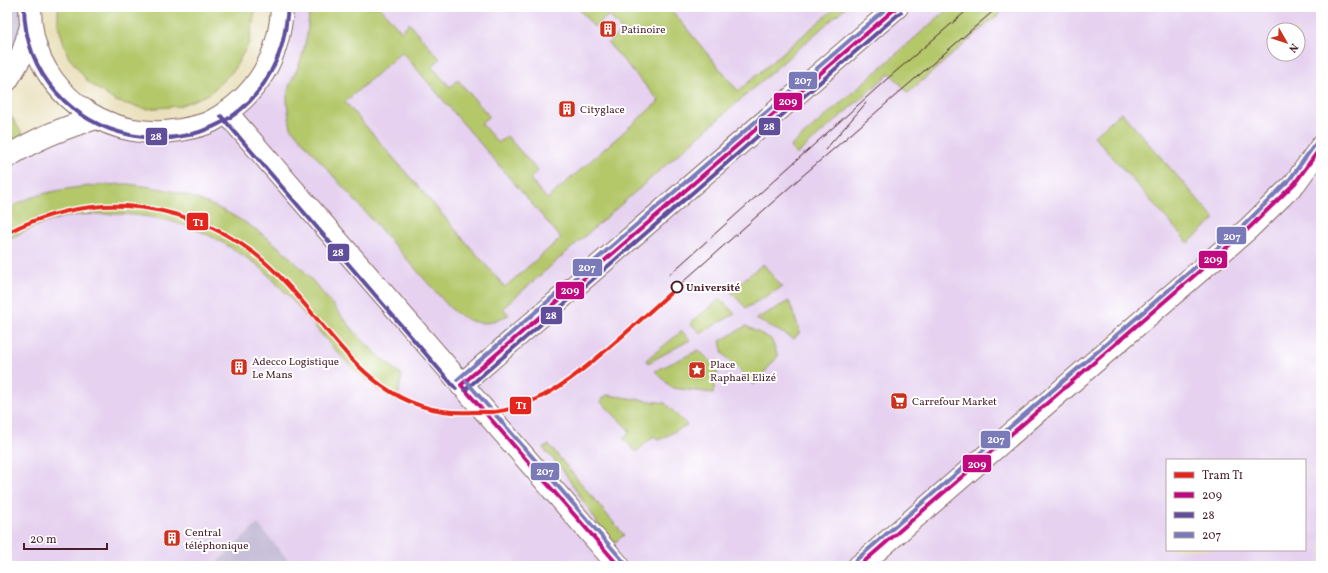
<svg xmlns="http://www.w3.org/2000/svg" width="1328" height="573" viewBox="0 0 1328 573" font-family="Vollkorn,serif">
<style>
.built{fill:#e6d2f0;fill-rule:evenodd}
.industrial{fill:#c8bfd8}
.green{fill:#b4c86b;stroke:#7f744b;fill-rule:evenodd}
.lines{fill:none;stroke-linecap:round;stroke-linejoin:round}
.minor-casing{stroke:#82625d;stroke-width:24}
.major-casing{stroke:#82625d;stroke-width:24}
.minor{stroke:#fff;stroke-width:22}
.major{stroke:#fff;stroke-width:22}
.tram{stroke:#4a1f2b;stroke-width:1}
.bus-1-casing{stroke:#fff;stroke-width:7}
.bus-2-casing{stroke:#fff;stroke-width:7}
.bus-3-casing{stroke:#fff;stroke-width:7}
.bus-1{stroke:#c0087f;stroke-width:4}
.bus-2{stroke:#614e9b;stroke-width:4}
.bus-3{stroke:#7a7ab9;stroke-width:4}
.tram-1-casing{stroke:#fff;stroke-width:7}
.tram-1{stroke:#e5251d;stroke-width:4}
.stop-dot{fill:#fff;stroke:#4a1f2b;stroke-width:2}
.labels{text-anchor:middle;stroke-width:4;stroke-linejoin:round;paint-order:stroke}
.poi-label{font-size:11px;fill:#4a1f2b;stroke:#fff;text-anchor:start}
.stop-label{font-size:11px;font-weight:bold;fill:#4a1f2b;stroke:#fff;text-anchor:start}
.line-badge{stroke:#fff;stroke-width:1.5}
.badge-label{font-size:11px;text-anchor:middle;font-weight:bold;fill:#fff}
</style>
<rect width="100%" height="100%" fill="#fff"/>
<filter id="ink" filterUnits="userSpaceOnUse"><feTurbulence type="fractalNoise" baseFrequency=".025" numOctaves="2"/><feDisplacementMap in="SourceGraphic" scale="8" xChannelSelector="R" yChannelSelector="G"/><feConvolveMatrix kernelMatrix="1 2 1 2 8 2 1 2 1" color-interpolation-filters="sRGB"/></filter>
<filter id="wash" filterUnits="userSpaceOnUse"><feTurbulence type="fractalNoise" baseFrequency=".012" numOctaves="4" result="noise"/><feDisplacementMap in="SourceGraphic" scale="16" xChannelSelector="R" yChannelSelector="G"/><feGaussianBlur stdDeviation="0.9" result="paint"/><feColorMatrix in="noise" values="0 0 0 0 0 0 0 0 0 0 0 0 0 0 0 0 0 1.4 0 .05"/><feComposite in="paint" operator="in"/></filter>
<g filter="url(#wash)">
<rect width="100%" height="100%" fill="#e9dfba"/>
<path class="built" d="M282,7H1321V566H293L258,524L211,566H7V157L37,140L76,137L97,118L153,132L239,102ZM1274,30H1298V54H1274ZM1167,460H1305V550H1167Z"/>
<path class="industrial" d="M7,7H30L7,72Z
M258,524L293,566H211L221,558Z"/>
<path class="green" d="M58,7H254L255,11L249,43L233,71L209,94L179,106L146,109L115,101L88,82L68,56L58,25Z
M309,7H380L401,31L409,23L440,59L432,67L450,87L458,80L489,116L481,123L498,143L507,136L538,171L530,179L547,199L659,101L608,43L622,31L609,15L594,27L577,7H669L738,91L836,7H846L503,308L509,315C503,317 497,320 491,322C475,326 460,317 449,307L291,128C289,118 287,108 287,98C287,85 296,74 300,62C306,45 309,25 309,7ZM402,52L561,238L505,287L345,102Z
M950,7H1007L908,93L890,73L796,155L790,147Z
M7,110L25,138L7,149Z
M1121,112L1215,219L1188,243L1094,136Z
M128,184C141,186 154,187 167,190C221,203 266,231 304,271C322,291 338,312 355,332C369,348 386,362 402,375L397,401C350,375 322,333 287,294C278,286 270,276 261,268C255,262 246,258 239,253C199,226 162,215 114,214C100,214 83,214 69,216C48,220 26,230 7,240V209C15,205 22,201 30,198C61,187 95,185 128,184Z
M763,264L782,287L746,308L730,291Z
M720,299L735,314L700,333L690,323Z
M789,301L800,332L794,339L756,319Z
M746,326L771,339L778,356L754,385L723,354L720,341Z
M682,331L690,340L648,363L646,360Z
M699,350L718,369L713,393L672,388L655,371Z
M607,395L665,403L687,425L659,440L654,436L636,452L623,438L630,431L600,401Z
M549,445L624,535L614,543L603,531L562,469L543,448Z"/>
</g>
<g filter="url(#ink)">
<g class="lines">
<defs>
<path id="minor" d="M226,112L619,566
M461,385L897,7
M859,566L1248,229L1295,183L1321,147"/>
<path id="major" d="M30,7C30,17 31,27 33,37C49,103 115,142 180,130C191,128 203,126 212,121C257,97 280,56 282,7
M7,80L22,55L31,26
M7,157C35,139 65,127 97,118"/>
</defs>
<use href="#minor" class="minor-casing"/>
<use href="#major" class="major-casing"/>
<use href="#minor" class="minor"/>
<use href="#major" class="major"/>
<path class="tram" d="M825,150L866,103
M669,275L887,79L971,7
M677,287L800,178L998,7"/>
<defs>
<path id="bus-1" d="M461,385L897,7
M461,385L619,566
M859,566L1248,229L1295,183L1321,147"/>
<path id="bus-2" d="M24,7C26,147 220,190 276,61C284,44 286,26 288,8
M221,116L456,389
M465,390L901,12"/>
<path id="bus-3" d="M457,380L888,7
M466,381L624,562
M855,561L1244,225L1290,179L1316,143"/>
</defs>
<use href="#bus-1" class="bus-1-casing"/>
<use href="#bus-2" class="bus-2-casing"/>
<use href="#bus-3" class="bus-3-casing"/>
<use href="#bus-1" class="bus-1"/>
<use href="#bus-2" class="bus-2"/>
<use href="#bus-3" class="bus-3"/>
<defs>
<path id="tram-1" d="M7,233C42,214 86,204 126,206C172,209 217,225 254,253C328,311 362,419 473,412C480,412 486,412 493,412C504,411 517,407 527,403C560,390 585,368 612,345C634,326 655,307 677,287"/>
</defs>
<use href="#tram-1" class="tram-1-casing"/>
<use href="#tram-1" class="tram-1"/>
</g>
</g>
<defs>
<symbol id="building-square" viewBox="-11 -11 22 22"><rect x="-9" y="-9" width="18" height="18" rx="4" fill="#c8321e" stroke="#fff"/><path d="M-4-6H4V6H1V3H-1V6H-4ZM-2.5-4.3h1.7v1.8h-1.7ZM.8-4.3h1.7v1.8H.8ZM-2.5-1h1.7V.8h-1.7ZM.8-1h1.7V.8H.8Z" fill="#fff"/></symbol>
<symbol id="sight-square" viewBox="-11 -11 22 22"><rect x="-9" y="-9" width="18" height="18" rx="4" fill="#c8321e" stroke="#fff"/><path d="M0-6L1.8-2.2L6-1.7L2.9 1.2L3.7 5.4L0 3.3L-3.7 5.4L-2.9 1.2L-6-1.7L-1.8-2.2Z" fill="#fff"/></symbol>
<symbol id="supermarket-square" viewBox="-11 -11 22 22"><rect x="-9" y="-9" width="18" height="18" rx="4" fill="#c8321e" stroke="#fff"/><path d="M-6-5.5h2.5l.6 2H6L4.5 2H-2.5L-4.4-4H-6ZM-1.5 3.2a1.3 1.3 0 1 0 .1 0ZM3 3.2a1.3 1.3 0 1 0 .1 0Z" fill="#fff"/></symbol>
</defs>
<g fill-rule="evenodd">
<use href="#building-square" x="598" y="19" width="20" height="20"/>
<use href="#building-square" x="557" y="99" width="20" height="20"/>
<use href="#building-square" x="229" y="357" width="20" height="20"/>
<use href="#sight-square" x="687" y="360" width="20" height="20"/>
<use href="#supermarket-square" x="889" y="391" width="20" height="20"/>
<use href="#building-square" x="162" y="528" width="20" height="20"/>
</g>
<circle class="stop-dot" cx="677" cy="287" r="5.5"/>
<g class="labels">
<g class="poi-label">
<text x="621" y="33">Patinoire</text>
<text x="580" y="113">Cityglace</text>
<text x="252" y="365">Adecco Logistique<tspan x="252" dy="13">Le Mans</tspan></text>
<text x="710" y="368">Place<tspan x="710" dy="13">Raphaël Elizé</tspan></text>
<text x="912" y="405">Carrefour Market</text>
<text x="185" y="536">Central<tspan x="185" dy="13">téléphonique</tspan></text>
</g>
<g class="stop-label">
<text x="686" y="291">Université</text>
</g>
</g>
<g class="line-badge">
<rect x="788" y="71" width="30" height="19" rx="4" fill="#7a7ab9"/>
<rect x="773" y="92" width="30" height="19" rx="4" fill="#c0087f"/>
<rect x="758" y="117" width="23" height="19" rx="4" fill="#614e9b"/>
<rect x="145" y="127" width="23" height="19" rx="4" fill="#614e9b"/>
<rect x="186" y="212" width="23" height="19" rx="4" fill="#e5251d"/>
<rect x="1216" y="226" width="31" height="19" rx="4" fill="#7a7ab9"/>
<rect x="327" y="243" width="23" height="19" rx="4" fill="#614e9b"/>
<rect x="1198" y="250" width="30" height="19" rx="4" fill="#c0087f"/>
<rect x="572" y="258" width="31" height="19" rx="4" fill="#7a7ab9"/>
<rect x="555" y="281" width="30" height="19" rx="4" fill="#c0087f"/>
<rect x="540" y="306" width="23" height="19" rx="4" fill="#614e9b"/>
<rect x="509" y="396" width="23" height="19" rx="4" fill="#e5251d"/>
<rect x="980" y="430" width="31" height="19" rx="4" fill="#7a7ab9"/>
<rect x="962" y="454" width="30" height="19" rx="4" fill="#c0087f"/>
<rect x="530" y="462" width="30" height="19" rx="4" fill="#7a7ab9"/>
</g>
<g class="badge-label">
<text x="803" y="84">207</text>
<text x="788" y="105">209</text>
<text x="769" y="130">28</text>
<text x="156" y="140">28</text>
<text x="198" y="226">T1</text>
<text x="1232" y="240">207</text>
<text x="338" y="256">28</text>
<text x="1213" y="263">209</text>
<text x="587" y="271">207</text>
<text x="570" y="294">209</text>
<text x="551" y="319">28</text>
<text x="521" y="409">T1</text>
<text x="996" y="443">207</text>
<text x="977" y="468">209</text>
<text x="545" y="475">207</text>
</g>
<rect width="1328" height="573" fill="none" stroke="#fff" stroke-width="24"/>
<rect x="1166" y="459" width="140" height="92" fill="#ffffff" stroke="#b7a5aa"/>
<rect x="1174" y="472" width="20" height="6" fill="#e5251d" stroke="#b7a5aa"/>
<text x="1202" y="479" font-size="12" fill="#4a1f2b">Tram T1</text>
<rect x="1174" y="492" width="20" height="6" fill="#c0087f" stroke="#b7a5aa"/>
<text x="1202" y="499" font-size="12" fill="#4a1f2b">209</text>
<rect x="1174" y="512" width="20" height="6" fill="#614e9b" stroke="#b7a5aa"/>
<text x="1202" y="519" font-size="12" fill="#4a1f2b">28</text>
<rect x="1174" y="532" width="20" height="6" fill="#7a7ab9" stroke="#b7a5aa"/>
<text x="1202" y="539" font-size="12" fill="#4a1f2b">207</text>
<g transform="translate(1286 42) rotate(129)"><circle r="19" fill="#ffffff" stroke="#b7a5aa"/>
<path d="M0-3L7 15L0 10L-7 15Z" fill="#c8321e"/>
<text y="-6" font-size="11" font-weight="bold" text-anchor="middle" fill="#4a1f2b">N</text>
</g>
<path d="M24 543v6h83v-6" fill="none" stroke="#4a1f2b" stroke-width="2"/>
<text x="30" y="543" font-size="12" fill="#4a1f2b" stroke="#ffffff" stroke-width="3" paint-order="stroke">20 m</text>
</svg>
